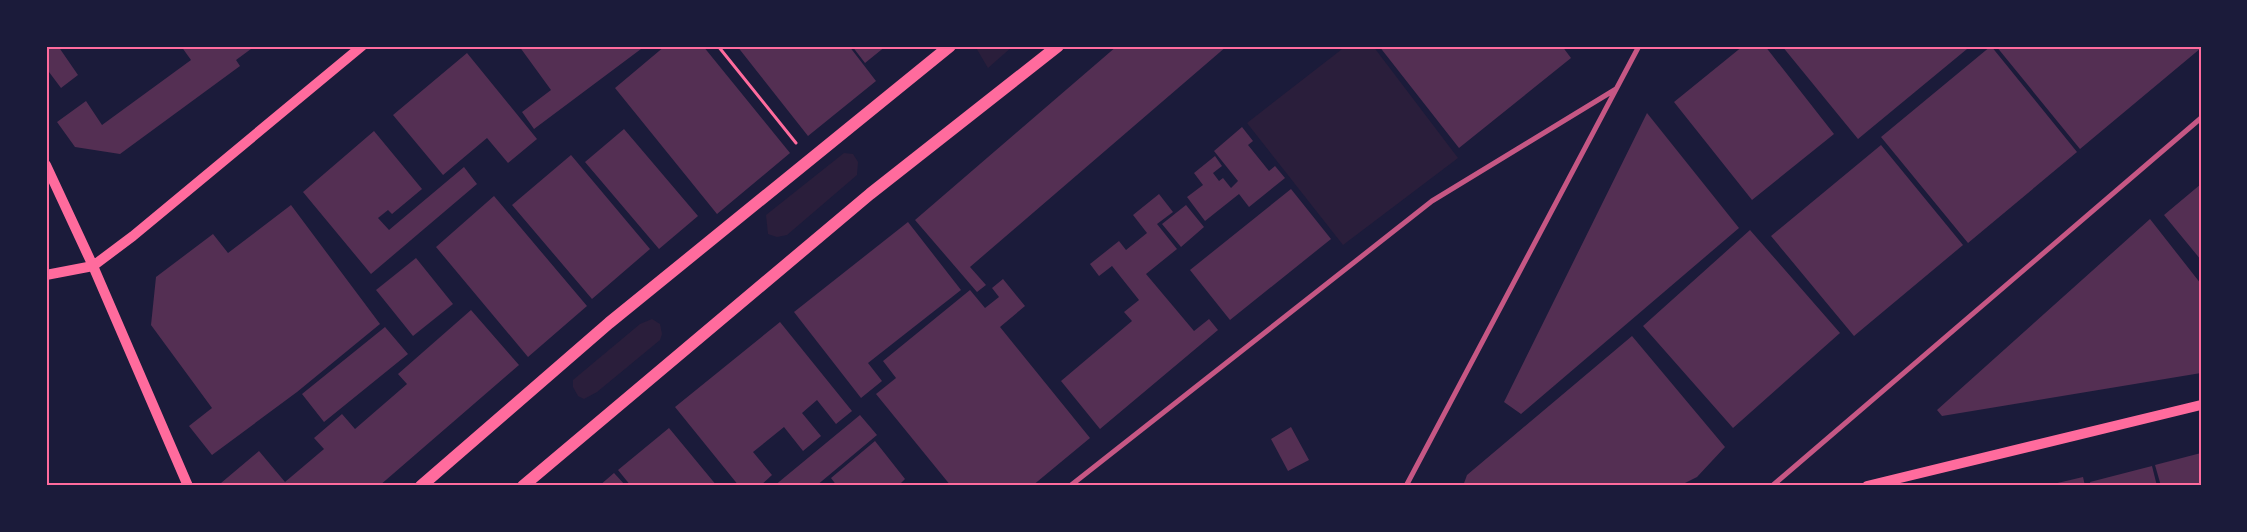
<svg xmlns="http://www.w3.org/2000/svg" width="2247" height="532" viewBox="0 0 2247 532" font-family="Roboto,sans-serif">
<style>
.green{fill:#2a1e3b}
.building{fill:#542f53}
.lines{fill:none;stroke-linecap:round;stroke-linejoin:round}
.path{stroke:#ff6b9d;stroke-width:3}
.minor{stroke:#c65784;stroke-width:5}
.secondary{stroke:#ff6b9d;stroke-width:10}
.primary{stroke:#ff6b9d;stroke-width:12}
.neatline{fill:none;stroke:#ff6b9d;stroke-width:2}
</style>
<rect width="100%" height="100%" fill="#1b1b3a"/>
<path class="green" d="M975,46H1013L988,68Z
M1346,46H1373L1458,158L1343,245L1247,123Z
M844,153L853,154L858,162L857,175L787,235L777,237L768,234L766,215Z
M652,319L660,324L662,334L660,340L597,392L584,399L578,396L573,387V380L640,324Z"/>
<path class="building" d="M46,46H58L78,75L61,88L46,68Z
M181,46H255L236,60L240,66L120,154L75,147L57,122L86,101L102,125L191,60Z
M519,46H645L534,129L522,112L551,90Z
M665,46H703L790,153L717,214L615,88Z
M737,46H849L876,81L808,136Z
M852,46H886L865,63Z
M1117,46H1227L970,267L986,285L977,292L915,220Z
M1379,46H1562L1571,58L1459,148Z
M1743,46H1765L1834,134L1752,200L1674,102Z
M1782,46H1964L1967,49L1858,139Z
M1991,46L2077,152L1968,243L1881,137Z
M1996,46H2201V48L2080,149Z
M467,53L537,139L508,163L487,138L443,175L393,115Z
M1647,113L1739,228L1521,414L1504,402Z
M1242,127L1253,141L1248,145L1269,171L1275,166L1285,178L1249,207L1239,194L1205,221L1187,197L1203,185L1194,173L1215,156L1222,166L1213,173L1219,181L1223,178L1231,188L1238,181L1214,151Z
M624,129L698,216L659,249L585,162Z
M374,131L422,189L392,214L388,210L378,218L389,230L464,167L477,184L371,274L303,192Z
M1881,145L1963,245L1854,336L1771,236Z
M571,155L650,249L592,299L512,205Z
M2201,184V260L2164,215Z
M1291,189L1331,239L1230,320L1190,270Z
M1159,194L1173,212L1157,224L1177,249L1146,274L1194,331L1209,319L1218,330L1100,429L1061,381L1132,321L1124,312L1139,300L1112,266L1099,276L1090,264L1119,241L1126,250L1147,233L1133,215Z
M494,196L587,306L528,357L436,247Z
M291,205L380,324L297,392L212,455L189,426L212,408L151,325L156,277L213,234L228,253Z
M1186,205L1204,227L1181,247L1162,224Z
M2150,219L2201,284V373L1942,416L1937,410Z
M908,222L961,290L868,363L882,381L861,398L794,312Z
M1750,230L1840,333L1733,428L1643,326Z
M416,258L453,304L413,336L376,290Z
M1003,279L1025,306L1000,327L1090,438L1032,486H951L876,394L896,378L883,361L970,290L985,308L999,297L992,288Z
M471,310L519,365L379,486H223L221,483L259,451L285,482L324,449L314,438L342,414L355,429L407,384L398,374Z
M780,322L852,411L836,424L817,400L802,413L821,436L803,451L784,427L753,452L772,475L760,486H739L675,407Z
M385,327L408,354L324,422L302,394Z
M1632,336L1725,447L1697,477L1679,486H1463L1467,475Z
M860,415L877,435L816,486H774Z
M1291,427L1309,460L1288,471L1271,439Z
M669,428L717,486H631L618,470Z
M875,441L905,479L898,486H837L831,478Z
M2201,453V486H2161L2155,465Z
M2152,466L2157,486H2091L2090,482Z
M614,473L626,486H599Z
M2083,477L2085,486H2049V485Z"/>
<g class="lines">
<path class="path" d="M718,46L796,143"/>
<path class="minor" d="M1070,486L1432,201L1616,89
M1406,486L1639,46
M1772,486L2201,118"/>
<path class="secondary" d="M46,165L93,266L188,486
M46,275L93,266L133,236L362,46
M1867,486L2201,405"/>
<path class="primary" d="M421,486L609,323L950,46
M523,486L870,194L1058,46"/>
</g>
<rect width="2247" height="532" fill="none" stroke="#1b1b3a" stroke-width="95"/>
<rect x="48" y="48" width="2152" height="436" class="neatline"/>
</svg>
